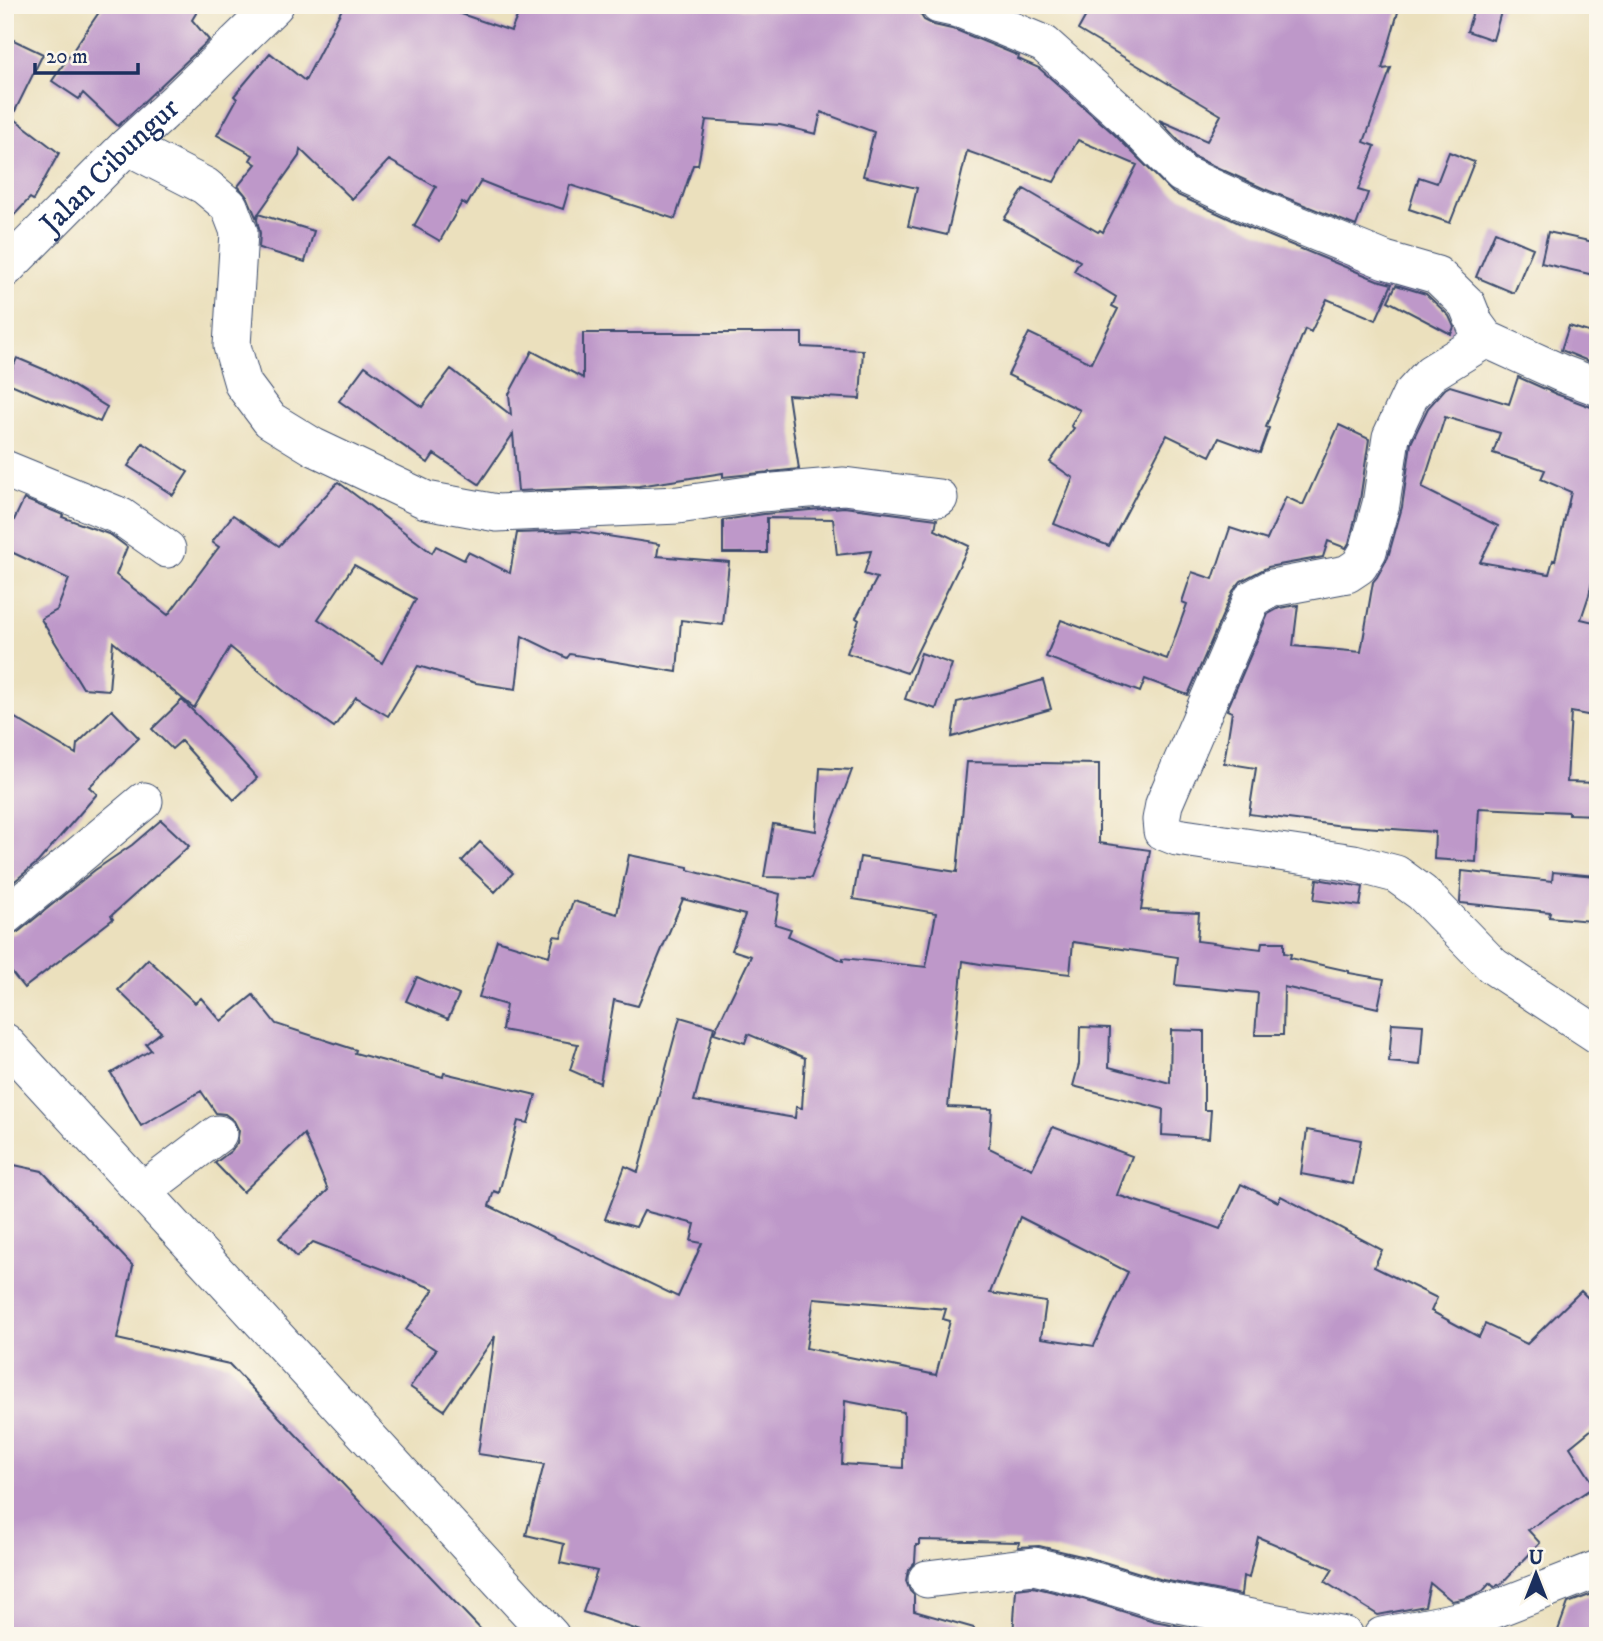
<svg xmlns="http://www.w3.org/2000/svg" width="1603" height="1641" viewBox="0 0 1603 1641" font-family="'IM FELL DW Pica',serif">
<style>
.building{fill:#be98c9;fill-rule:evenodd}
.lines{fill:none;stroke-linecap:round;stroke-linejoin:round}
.minor-casing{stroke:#3a4a6c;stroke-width:39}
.minor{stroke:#fff;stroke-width:37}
.labels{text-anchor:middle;stroke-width:6;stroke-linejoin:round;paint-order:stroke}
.street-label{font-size:30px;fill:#1b2f5e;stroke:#fbf7ec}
</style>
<rect width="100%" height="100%" fill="#fbf7ec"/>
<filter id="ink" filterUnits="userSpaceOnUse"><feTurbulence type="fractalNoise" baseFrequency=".0143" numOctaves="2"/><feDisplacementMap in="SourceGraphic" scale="14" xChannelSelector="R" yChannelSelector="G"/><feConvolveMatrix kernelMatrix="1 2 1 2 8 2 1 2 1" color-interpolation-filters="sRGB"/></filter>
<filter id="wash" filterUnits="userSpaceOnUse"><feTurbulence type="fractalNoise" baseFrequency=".00686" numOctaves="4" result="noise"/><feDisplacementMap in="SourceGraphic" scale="28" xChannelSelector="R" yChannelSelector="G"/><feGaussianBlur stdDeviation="1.57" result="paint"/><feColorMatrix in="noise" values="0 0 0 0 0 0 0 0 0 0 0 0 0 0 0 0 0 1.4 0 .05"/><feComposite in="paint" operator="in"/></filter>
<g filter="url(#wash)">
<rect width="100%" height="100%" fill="#ebe0bd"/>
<g id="blocks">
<path class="building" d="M104,5H201L192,20L209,40L118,126L83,93L79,99L52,81Z
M344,5H435L511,31L522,5H727L740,9L798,12L799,5H909L919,8V12L924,20L934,25L956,30L1019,56L1018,59L1039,68L1114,134L1173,193L1250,228L1377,280L1392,284L1376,320L1327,299L1311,332L1305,329L1266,427L1269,428L1260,453L1219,438L1210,456L1167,435L1109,546L1054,524L1073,478L1050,462L1074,428L1071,426L1080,410L1008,375L1029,333L1091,363L1118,309L1112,306L1116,297L1074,271L1080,261L1004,219L1024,189L1098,232L1100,230L1103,232L1137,165L1078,140L1054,182L967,151L947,235L908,226L917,188L863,176L874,132L821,112L816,134L780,125L706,120L698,165H693L675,219L570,185L563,209L506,191L481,181L467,205L462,202L440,241L414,226L436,187L389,160L352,199L300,149L299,156L256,217L248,198L238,186L256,164L250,160L253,155L217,135L237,99L234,96L270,53L305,81Z
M1092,5H1400L1382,69L1391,68L1364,142L1375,146L1358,190L1368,193L1356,226L1267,190L1194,157L1159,120L1207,141L1221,115L1078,30Z
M1475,5H1503L1493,40L1467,31Z
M5,36L43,54L12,117L59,153L33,200L30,198L5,225Z
M1449,152L1474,162L1450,223L1409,209L1419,177L1437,183Z
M258,214L314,231L305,262L259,248L260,233L257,220Z
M1495,232L1533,248L1514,293L1476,277Z
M1548,232L1598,243V276L1541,263Z
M1396,285L1426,294L1449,316L1454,327L1451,334L1388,301Z
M1569,326L1598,335V365L1561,350Z
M583,333H802V347L863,350L860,399L788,395L799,469L723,477V473L639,486L518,491L513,434L479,484L434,454L428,463L339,401L365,366L422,407L451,369L511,415L509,394L532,351L583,378Z
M17,358L50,372L107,407L100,422L6,382Z
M1518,377L1556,394L1591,407H1598V556L1589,595L1581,619L1598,623V717L1571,712L1567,782L1598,783V815L1569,814V812L1479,808L1476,862L1434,859L1435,832L1336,825L1249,814L1256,768L1224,763L1232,712L1227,710L1268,614L1279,608L1298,605L1293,646L1361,652L1373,582L1377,577L1388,557L1402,507L1411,443L1428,408L1445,389L1450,386L1509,404ZM1445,417L1500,433L1493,453L1545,470L1541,479L1571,492L1555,561L1553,560L1549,574L1480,562L1498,526L1422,488Z
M1339,425L1369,439L1360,500L1349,543L1346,548L1328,541L1323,557L1268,567L1241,581L1233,591L1188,695L1145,679L1140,692L1046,657L1061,620L1167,659L1187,604L1182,602L1192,572L1213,579L1230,528L1267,540L1286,497L1303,505Z
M143,443L188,472L173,495L128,466Z
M338,482L432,553L436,546L464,560L468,552L510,573L517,533L576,531L659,544L657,556L729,562L723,625L681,620L677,672L570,654L567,658L522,636L516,689L476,683L418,666L388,716L356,697L334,727L285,692L230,647L194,708L113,642L109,690L83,688L41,619L57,610L69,579L5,549V539L24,499L63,515L62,517L111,535L127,547L116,575L168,615L219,547L212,542L233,515L279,546ZM354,565L416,599L382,663L318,619Z
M844,507L937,519L935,530L969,546L907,673L847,653L859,620L856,618L877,578L864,574L871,551L837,555L833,519L767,518V553H723V520L764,514Z
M921,653L952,664L936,709L905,699Z
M1043,680L1051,709L952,737L957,702L1006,691Z
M182,700L229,747L257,778L234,800L181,741L172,749L152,729Z
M112,710L139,738L89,787L97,794L38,862L5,889V712L76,754L77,744Z
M967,762L1099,764V843L1150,850L1141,910L1199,913L1197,941L1261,949L1262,942H1284V953L1291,954L1290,958L1349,971V973L1384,979L1378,1008L1284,987L1283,1035H1255L1258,993L1175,985L1178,957L1073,942L1070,974L986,965L963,961L948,1107L992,1109L989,1148L1032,1169L1053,1127L1132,1156L1117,1195L1204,1223L1220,1229L1241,1184L1278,1202L1281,1196L1382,1250L1374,1267L1437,1298L1431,1311L1479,1337L1485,1324L1527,1344L1581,1291L1598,1308V1424L1570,1447L1595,1486L1528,1530L1540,1543L1501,1584L1494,1587L1490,1583L1483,1591L1466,1598L1452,1601L1430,1583L1425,1606L1378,1615L1325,1582L1333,1569L1258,1537L1249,1578L1243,1576L1241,1595L1163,1580L1094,1559L1039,1546L1018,1547L1019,1542L919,1540V1545H916L915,1562L908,1570L906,1581L910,1591L914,1595V1611L974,1628L973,1636H855L816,1633V1636H640L641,1631L583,1612L597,1571L560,1563L564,1544L526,1535L544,1464L478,1454L495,1336L444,1410L410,1387L436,1350L406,1330L434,1289L313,1242L297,1257L279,1238L328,1190L304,1134L243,1192L215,1163L231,1151L237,1143L239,1131L234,1121L225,1114L216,1113L201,1091L141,1126L111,1073L151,1050L146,1044L161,1032L118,990L148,959L195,1003L201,998L221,1021L253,995L276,1024L356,1050L355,1053L443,1077L444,1073L536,1095L528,1123L518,1121L499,1193L494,1191L489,1206L678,1297L702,1243L691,1241L695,1224L644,1211L636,1227L605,1219L625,1166L638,1172L680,1017L714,1027L694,1101L795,1118L796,1107L802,1108L805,1058L748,1034L745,1043L714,1033L751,956L732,950L745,915L683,899L638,1006L614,1000L600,1083L570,1070L578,1044L502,1030L506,1005L479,997L497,940L549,956L554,936L561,937L573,901L617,914L629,855L688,867V870L780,894L775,924L791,929L788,936L843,961V958L926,967L936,913L853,899L860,857L957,872ZM1020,1217L1128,1272L1094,1346L1041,1338L1046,1302L990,1293ZM814,1298L946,1309L943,1319L950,1321L936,1375L806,1348ZM845,1401L904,1412L903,1468L842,1464Z
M820,768L852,770L811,878L764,877L773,824L816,831Z
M161,820L189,846L111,916L113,919L24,988L5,964V937L18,932L95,870L132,845Z
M480,842L513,873L495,892L462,861Z
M1462,871L1552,881L1553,872L1595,876L1590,921L1549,917L1550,912L1461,903L1460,902Z
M1317,879L1363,887L1360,906L1314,900Z
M417,977L459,995L448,1019L406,1001Z
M1392,1023L1423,1025L1420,1065L1389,1062Z
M1080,1027L1110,1028L1109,1067L1170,1083L1171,1030L1204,1031V1110H1211L1209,1138L1162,1135L1163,1109L1073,1086L1079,1064Z
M1307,1130L1361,1140L1353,1184L1301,1174Z
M5,1163L42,1171L133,1266L117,1339L229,1364L487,1636H5Z
M1033,1587L1083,1599L1154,1621L1233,1636H1013L1016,1589Z
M1598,1592V1636H1556L1568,1603Z"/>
</g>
</g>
<g filter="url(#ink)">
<use href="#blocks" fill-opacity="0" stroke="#3a4a6c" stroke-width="2"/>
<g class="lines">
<defs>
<g id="minor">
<path d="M939,5L962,10L1044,44L1128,119L1182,174L1259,209L1385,260L1437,275L1467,304L1475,324L1486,339L1563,374L1598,387"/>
<path d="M127,146L205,186L229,206L239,232L232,346L243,384L270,420L314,447L426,500L497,513L678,505L762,493L844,486L939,498"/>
<path id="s1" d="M5,269L127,146L177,100L275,5"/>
<path d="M1486,339L1431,373L1410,396L1391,437L1381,504L1368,551L1359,566L1347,574L1272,588L1252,599L1164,804L1161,820L1162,831L1177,837L1354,863L1396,874L1422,893L1493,966L1598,1035"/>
<path d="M5,469L120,516L167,549"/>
<path d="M5,916L57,874L144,801"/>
<path d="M5,1042L551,1636"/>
<path d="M143,1191L218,1134"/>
<path d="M927,1579L1034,1566L1088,1579L1158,1600L1345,1636"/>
<path d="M1382,1636L1472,1618L1598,1569"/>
</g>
</defs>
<use href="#minor" class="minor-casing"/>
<use href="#minor" class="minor"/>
</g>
</g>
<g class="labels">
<g class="street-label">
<text dy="10" stroke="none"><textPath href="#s1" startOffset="147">Jalan Cibungur</textPath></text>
</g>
</g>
<rect width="1603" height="1641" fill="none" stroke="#fbf7ec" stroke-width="28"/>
<g transform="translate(1536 1574)" stroke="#fbf7ec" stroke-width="5" paint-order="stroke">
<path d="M0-5L12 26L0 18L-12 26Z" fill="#1b2f5e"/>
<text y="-10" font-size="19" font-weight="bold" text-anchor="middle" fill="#1b2f5e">U</text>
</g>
<path d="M35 63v10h103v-10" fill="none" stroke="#1b2f5e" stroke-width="3.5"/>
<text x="46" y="63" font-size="21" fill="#1b2f5e" stroke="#fbf7ec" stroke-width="5" paint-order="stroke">20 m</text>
</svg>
